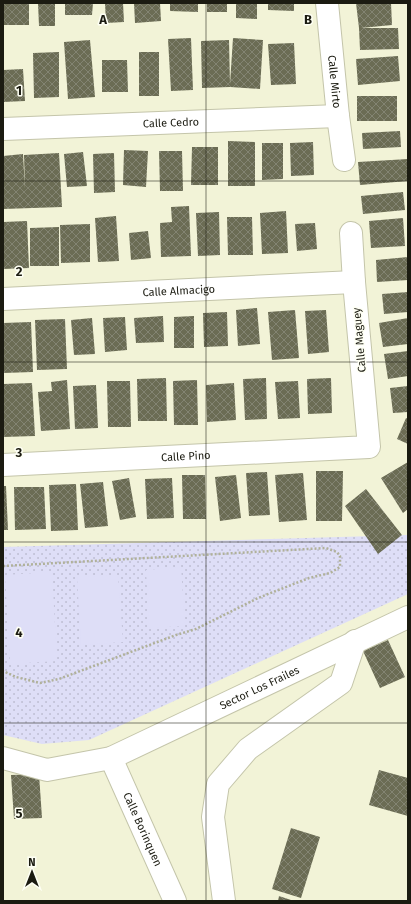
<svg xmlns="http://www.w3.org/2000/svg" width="411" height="904" viewBox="0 0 411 904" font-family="'Fira Sans',sans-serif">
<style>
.park{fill:url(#park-dots)}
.pitch{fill:#dedef7}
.building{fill:url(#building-cross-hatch)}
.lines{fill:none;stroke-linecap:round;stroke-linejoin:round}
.minor-casing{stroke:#c4c5aa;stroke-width:24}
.path{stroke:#b0b19a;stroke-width:2.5;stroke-dasharray:2 2;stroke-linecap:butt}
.minor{stroke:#fff;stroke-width:22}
.grid{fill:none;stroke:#1b1b11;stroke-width:1;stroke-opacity:0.55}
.labels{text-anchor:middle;stroke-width:3;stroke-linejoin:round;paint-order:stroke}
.street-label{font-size:11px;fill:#1b1b11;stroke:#fefff4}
.grid-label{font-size:13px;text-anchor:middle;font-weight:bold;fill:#1b1b11;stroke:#fefff4;stroke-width:3;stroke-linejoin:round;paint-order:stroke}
</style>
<defs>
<pattern id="park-dots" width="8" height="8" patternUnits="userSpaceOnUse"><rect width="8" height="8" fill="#dedef7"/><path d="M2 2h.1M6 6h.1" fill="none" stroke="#bebed3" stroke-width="1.8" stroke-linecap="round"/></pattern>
<pattern id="building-cross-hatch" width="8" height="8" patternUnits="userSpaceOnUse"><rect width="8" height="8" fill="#6b6c54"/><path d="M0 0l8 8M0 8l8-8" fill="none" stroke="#838472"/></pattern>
</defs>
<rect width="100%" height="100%" fill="#f2f3d7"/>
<path class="park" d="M408,535V594L89,740L42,744L3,735V547Z"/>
<path class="pitch" d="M181,567L185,626L149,628L146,570Z
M52,572L57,661L10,664L5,575Z
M118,575L123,642L81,645L77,577Z"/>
<path class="building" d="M3,3H29V25H3Z
M38,3H55V26H39Z
M65,3H93L92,15H65Z
M105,3H123L124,22L106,23Z
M134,3H160L161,21L135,23Z
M170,3H198V12L170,11Z
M207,3H227V12H207Z
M236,3H257V19L236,18Z
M268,3H294V11L268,10Z
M356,3H391L392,25L361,28H398L399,49L360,50L359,28Z
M191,38L193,90L171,91L168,39Z
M233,38L263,40L260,89L230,87L202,88L201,41L229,40L230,84Z
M90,40L95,97L68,99L64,42Z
M294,43L296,84L271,85L268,44Z
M59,52V97L34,98L33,53Z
M139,52H159V96H139Z
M398,56L400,81L358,85L356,59Z
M102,60H127L128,92H102Z
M23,69L25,101L3,102V70Z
M357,96H397V121H357Z
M400,131L401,147L363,149L362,133Z
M228,141L255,142V186H228Z
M313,142L314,175L291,176L290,143Z
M262,143H283V179L262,180Z
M192,147H218V185H191Z
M124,150L148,151L146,187L123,185Z
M159,151H182L183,191H160Z
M83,152L87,186L67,187L64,154Z
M59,153L62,207L3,209V156L23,154L25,189L24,155Z
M114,153L115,192L94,193L93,154Z
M408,159V181L360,185L358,162Z
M403,192L405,210L363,214L361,196Z
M189,206L191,256L161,257L160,223L172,222L171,207Z
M286,211L288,253L262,254L260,213Z
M219,212L220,255L198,256L196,213Z
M116,216L119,261L98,262L95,218Z
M227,217H252L253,255H228Z
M403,218L405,246L371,248L369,221Z
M27,221L29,268L3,269V222Z
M315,223L317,249L297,251L295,224Z
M90,224V262L61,263L60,225Z
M59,227V266H30V228Z
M148,231L151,258L131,260L129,233Z
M408,257V280L377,282L376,260Z
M408,292V312L384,314L382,294Z
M257,308L260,344L238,346L236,310Z
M295,310L299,358L272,360L268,312Z
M326,310L329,352L308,354L305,311Z
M227,312L228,346L204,347L203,313Z
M163,316L164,342L136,343L134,318Z
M194,316V348H174V317Z
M125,317L127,350L105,352L103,318Z
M92,318L95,354L74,355L71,320Z
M408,318V344L383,347L379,323Z
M65,319L67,369L37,370L35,320Z
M31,322L33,372L3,373V323Z
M408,351V376L388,379L384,354Z
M166,378L167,421H138L137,379Z
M266,378L267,419L245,420L243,379Z
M331,378L332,413L308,414L307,379Z
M67,380L70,429L41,431L38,392L52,391L51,382Z
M197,380L198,425H174L173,381Z
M107,381H130L131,427H108Z
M298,381L300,418L278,419L275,382Z
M32,383L35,436L3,437V384Z
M234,383L236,420L207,422L206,385Z
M96,385L98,428L75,429L73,386Z
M408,386V412L393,413L390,388Z
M406,418L408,419V444L397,439Z
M408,462V509L403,513L381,478Z
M316,471H343L342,521H316Z
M267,472L270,515L249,516L246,473Z
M303,473L307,520L279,522L275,475Z
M182,475H205L206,519H183Z
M236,475L241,518L220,521L215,477Z
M129,478L136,517L120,520L112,481Z
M172,478L174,518L147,519L145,479Z
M103,482L108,526L85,528L80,484Z
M76,484L78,530L51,531L49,485Z
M3,486H6L8,530H3Z
M14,487H44L46,529L15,530Z
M366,489L402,535L378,554L345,506Z
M388,640L405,677L380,688L363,651Z
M379,770L408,778V816L369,805Z
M39,774L42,818L14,819L11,775Z
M291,828L320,837L301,898L272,889Z
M279,896L294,901H278Z"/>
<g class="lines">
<defs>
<g id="minor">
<path id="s1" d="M327,3L338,116L344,160"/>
<path id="s2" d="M3,129L338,116"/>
<path id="s3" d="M3,299L354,282"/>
<path id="s4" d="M3,465L369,447L354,282L351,233"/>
<path id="s5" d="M3,758L47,770L111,758L408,617"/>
<path id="s6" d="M111,758L175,901"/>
<path d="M224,901L213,817L218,784L248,749L341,683L355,641"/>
</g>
</defs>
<use href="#minor" class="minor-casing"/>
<path class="path" d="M3,566L326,548L337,552L340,556V567L330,573L309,578L258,598L196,629L176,635L59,679L40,683L16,677L3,671"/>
<use href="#minor" class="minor"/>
</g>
<path class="grid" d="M206,3V901M3,181H408M3,362H408M3,542H408M3,723H408"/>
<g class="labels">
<g class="street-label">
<text dy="4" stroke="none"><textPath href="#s1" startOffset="79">Calle Mirto</textPath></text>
<text dy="4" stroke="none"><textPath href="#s2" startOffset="168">Calle Cedro</textPath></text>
<text dy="4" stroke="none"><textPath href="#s3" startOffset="176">Calle Almacigo</textPath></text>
<text transform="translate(359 340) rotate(-95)" y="4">Calle Maguey</text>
<text dy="4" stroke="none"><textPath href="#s4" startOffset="183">Calle Pino</textPath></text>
<text dy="4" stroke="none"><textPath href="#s5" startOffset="275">Sector Los Frailes</textPath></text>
<text dy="4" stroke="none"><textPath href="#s6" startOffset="78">Calle Borinquen</textPath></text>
</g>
</g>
<g class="grid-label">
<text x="103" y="24">A</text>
<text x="308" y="24">B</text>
<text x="19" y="95">1</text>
<text x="19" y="276">2</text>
<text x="19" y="457">3</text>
<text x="19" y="637">4</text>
<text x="19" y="818">5</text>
</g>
<rect width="411" height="904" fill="none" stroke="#1b1b11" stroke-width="8"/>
<g transform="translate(32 872)" stroke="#fefff4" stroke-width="3" paint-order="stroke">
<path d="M0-3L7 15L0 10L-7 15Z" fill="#1b1b11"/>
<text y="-6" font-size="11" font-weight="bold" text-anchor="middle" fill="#1b1b11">N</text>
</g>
</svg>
